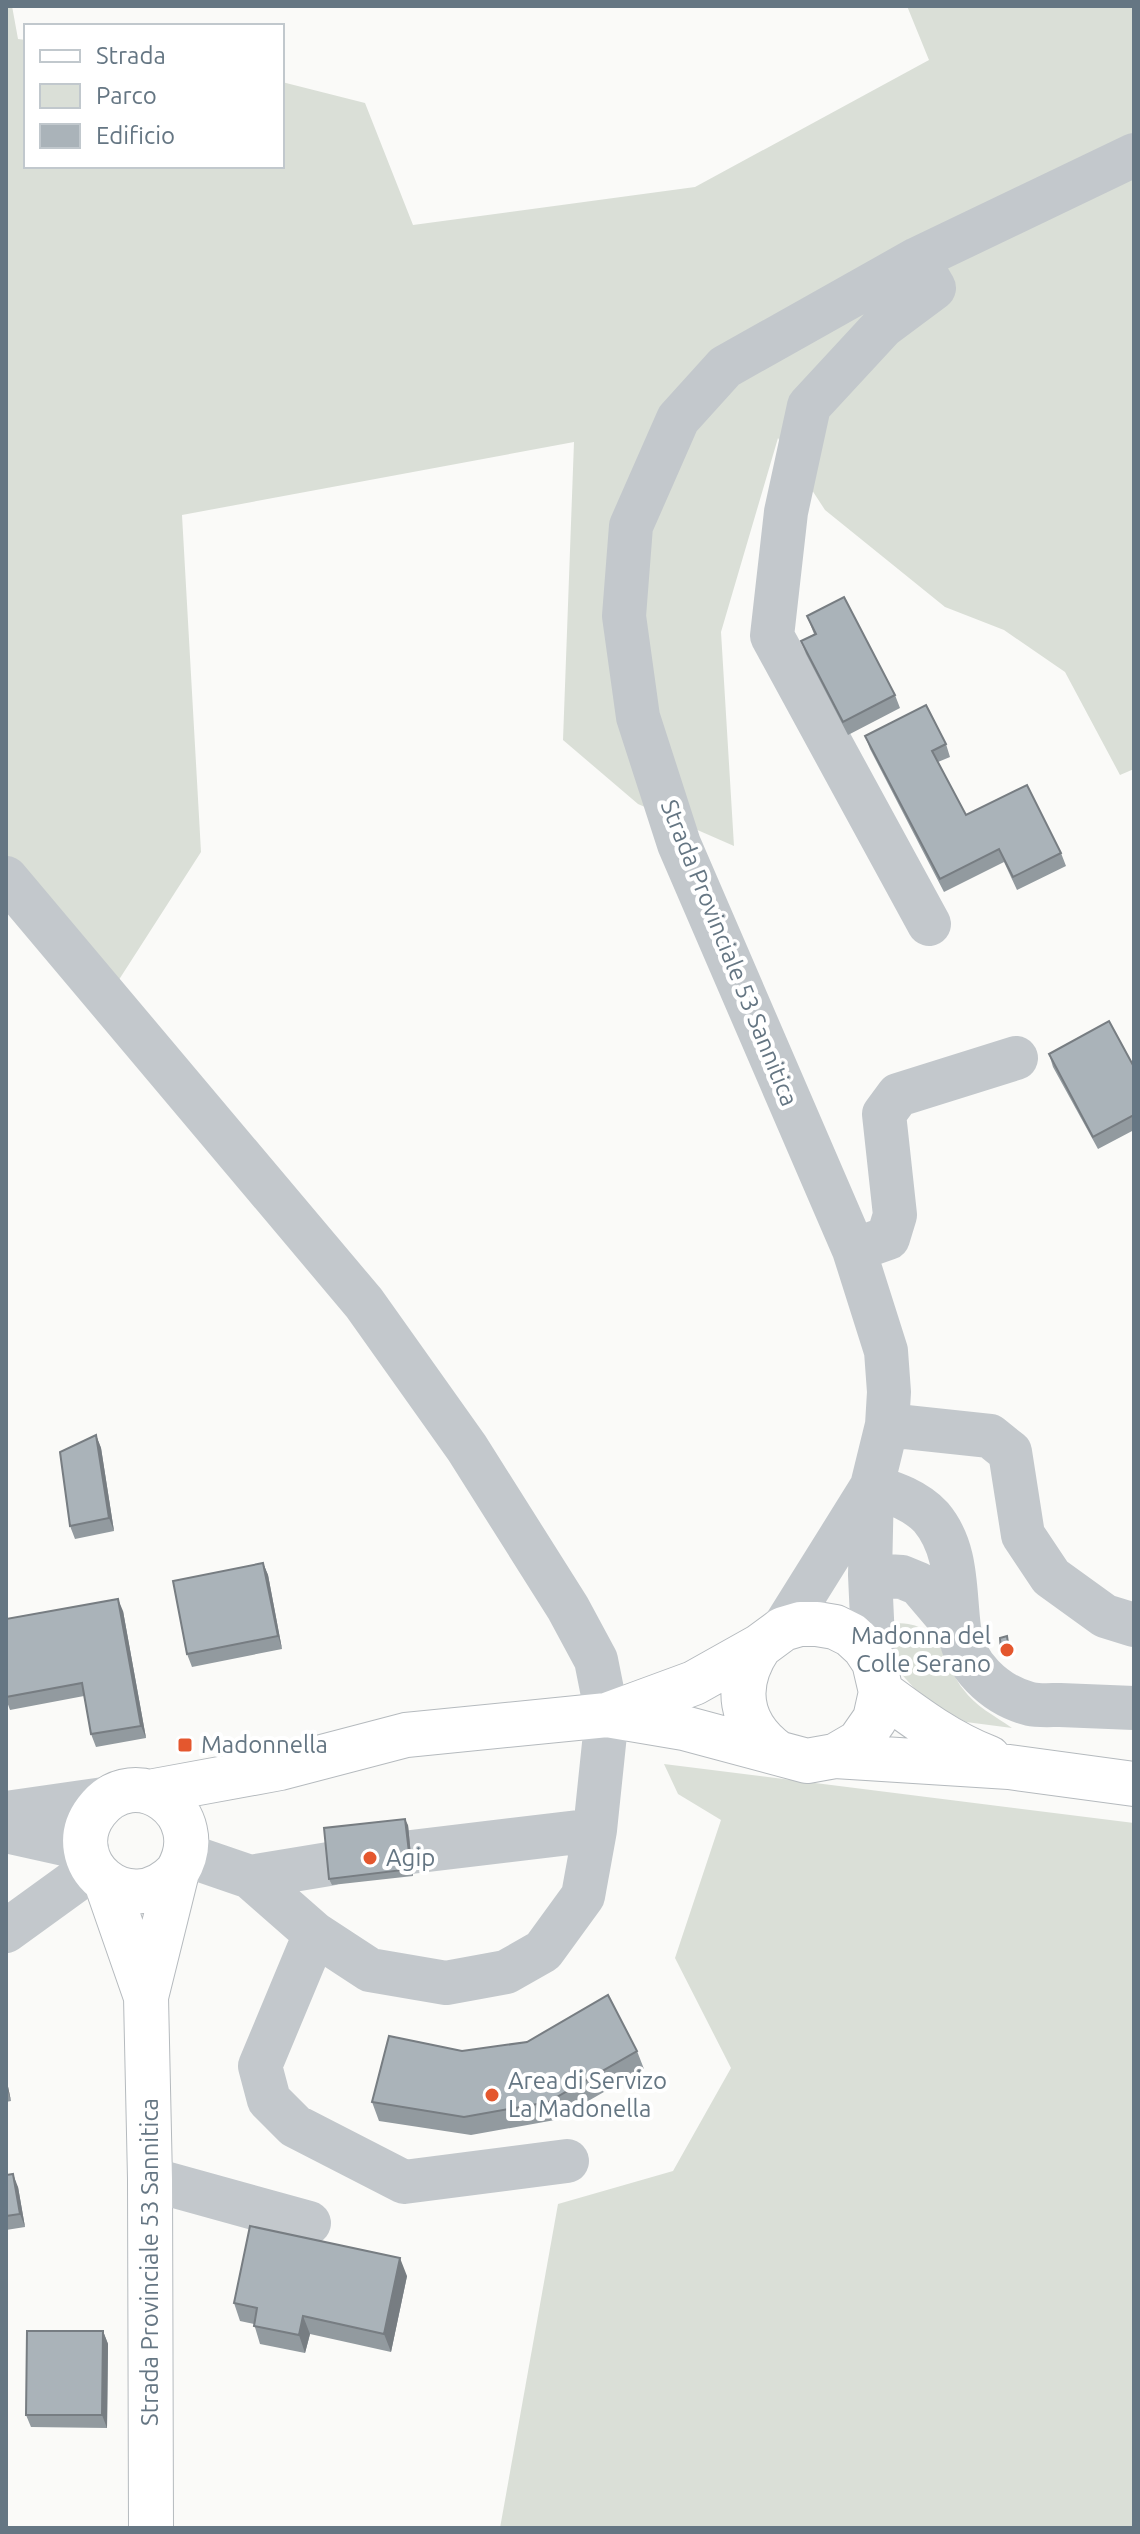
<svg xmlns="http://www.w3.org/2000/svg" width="1140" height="2534" viewBox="0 0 1140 2534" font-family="Ubuntu,sans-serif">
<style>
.green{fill:#dadfd7}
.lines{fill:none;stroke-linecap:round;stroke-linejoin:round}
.major-casing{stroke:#b5babe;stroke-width:46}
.minor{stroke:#c3c8cc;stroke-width:44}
.major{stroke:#fff;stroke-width:44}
.wall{fill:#929a9f}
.shaded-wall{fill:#777d82}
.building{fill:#aab3b9;stroke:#777d82;stroke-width:2}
.poi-dot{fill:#e4572e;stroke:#fff;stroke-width:3}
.labels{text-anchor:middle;stroke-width:8;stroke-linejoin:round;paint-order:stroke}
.street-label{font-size:24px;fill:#657683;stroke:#fff}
.poi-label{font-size:24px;fill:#657683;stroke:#fff;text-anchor:start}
</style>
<rect width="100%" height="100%" fill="#fafaf8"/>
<path class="green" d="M6,6H12L18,39L26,40V166H282V82L365,103L413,225L695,187L929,60L907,6H1134V769L1120,775L1065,672L1004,630L945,607L825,510L778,438L721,632L734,846L638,804L563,740L574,442L182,515L201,852L113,989L6,865Z
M896,1623C944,1624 939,1656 963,1689C975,1706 995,1716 1012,1728L966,1722L940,1708L914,1688L896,1668L886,1637Z
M664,1764L1134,1823V2528H500L558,2204L673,2171L731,2068L675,1958L721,1820L678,1794Z"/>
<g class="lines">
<defs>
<path id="major" d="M760,1646C733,1686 739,1725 778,1753
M881,1692C916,1718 948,1742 989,1758
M835,1756L1009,1767L1134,1784
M149,1792L280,1768L406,1735L607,1715L694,1683L760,1646L783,1629L800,1624H817L835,1627L851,1635L864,1647L874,1662L881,1692L875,1719L859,1742L835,1756L807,1761L684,1728L607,1715
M106,1882L146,1997
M151,2528L150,2179L146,1997L177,1872C213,1813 135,1759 96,1811C58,1861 128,1924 177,1872"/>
</defs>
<use href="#major" class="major-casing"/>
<path class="minor" d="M917,259L934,288L883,326L809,406L786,512L772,636L929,924
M6,878L364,1303L467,1448L568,1608L596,1660L607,1715L595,1830L583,1896L543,1951L506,1972L446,1983L370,1970L315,1934L250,1877L186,1855
M854,1250L888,1238L895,1215L884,1114L898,1095L1016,1058
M887,1425L990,1436L1010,1452L1023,1535L1051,1577L1105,1616L1134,1625
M872,1486C893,1493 915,1500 931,1517C958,1549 954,1589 959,1628C963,1665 995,1695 1030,1704C1039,1706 1051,1705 1060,1705C1085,1706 1109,1707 1134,1708
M870,1575L902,1577L919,1584L959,1631
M783,1629L871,1488
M874,1662L870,1575L872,1486L887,1425L889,1392L886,1351L854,1250L679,844L638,717L624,616L631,526L678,419L725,367L917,259L1134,155
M6,1813L111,1798
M6,1831L87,1849
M411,1852L595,1830
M250,1877L329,1864
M6,1931L93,1868
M315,1934L260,2066L269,2100L295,2126L404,2182L567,2161
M150,2179L309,2223"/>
<use href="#major" class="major"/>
</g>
<path class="wall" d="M807,616L895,695L900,708L848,735L806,654L801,641L814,634Z
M865,736L946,744L950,757L938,762L966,815L1061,853L1066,866L1017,890L1004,862L944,892L870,749Z
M1049,1054L1134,1067V1130L1098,1149L1053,1067Z
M96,1435L101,1448L114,1531L75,1539L70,1526Z
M263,1563L268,1575L282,1649L192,1667L187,1654Z
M123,1611L146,1738L96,1747L91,1734L84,1696L10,1710L6,1699V1619Z
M1010,1643L1011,1656L1004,1657L1001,1651Z
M408,1825L413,1876L332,1885L329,1879Z
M462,2051H637L644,2069L555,2120L471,2135L379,2121L372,2102Z
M6,2077L11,2101L6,2102Z
M6,2175L18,2187L25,2227L6,2230Z
M407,2276L391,2352L310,2334L305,2353L260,2344L254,2324L240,2321L234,2303Z
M103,2331L108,2344L107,2428L31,2427L26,2415Z"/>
<path class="shaded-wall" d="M96,1435L101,1448L114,1531L109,1518Z
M263,1563L268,1575L282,1649L278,1636Z
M118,1599L123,1611L146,1738L141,1726Z
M405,1819L408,1825L413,1876L411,1869Z
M6,2077L11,2101L6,2085Z
M13,2174L18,2187L25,2227L20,2214Z
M400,2258L407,2276L391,2352L384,2334Z
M303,2316L310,2334L305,2353L299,2335Z
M103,2331L108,2344L107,2428L102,2415Z"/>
<path class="building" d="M844,597L895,695L843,722L801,641L816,634L807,616Z
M926,705L946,744L932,751L966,815L1027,785L1061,853L1013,877L999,849L940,879L865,736Z
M1109,1021L1134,1067V1115L1093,1137L1049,1054Z
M96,1435L109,1518L70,1526L60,1452Z
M263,1563L278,1636L187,1654L173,1581Z
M118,1599L141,1726L91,1734L82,1683L6,1697V1619Z
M1007,1636L1009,1650L1001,1651L1000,1638Z
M405,1819L411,1869L329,1879L324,1828Z
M608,1995L637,2051L548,2102L464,2117L372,2102L389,2036L462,2051L527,2042Z
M13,2174L20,2214L6,2216V2175Z
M250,2226L400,2258L384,2334L303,2316L299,2335L254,2326L257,2308L234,2303Z
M27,2331H103L102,2415H26Z"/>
<g class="poi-dot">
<circle cx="1007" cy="1650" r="8"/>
<rect x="177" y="1737" width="16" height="16" rx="4"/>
<circle cx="370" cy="1858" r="8"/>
<circle cx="492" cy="2095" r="8"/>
</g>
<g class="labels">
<g class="street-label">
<text transform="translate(729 953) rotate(68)" y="8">Strada Provinciale 53 Sannitica</text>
<text transform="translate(150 2262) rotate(-90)" y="8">Strada Provinciale 53 Sannitica</text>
</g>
<g class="poi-label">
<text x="991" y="1644" text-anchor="end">Madonna del<tspan x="991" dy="28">Colle Serano</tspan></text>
<text x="201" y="1753">Madonnella</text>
<text x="386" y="1866">Agip</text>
<text x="508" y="2089">Area di Servizo<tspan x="508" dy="28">La Madonella</tspan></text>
</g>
</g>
<rect width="1140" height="2534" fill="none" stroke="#657683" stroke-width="16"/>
<rect x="24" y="24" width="260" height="144" fill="#ffffff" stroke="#c1c8cd" stroke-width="2"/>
<rect x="40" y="50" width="40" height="12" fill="#ffffff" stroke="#c1c8cd" stroke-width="2"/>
<text x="96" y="64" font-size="24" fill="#657683">Strada</text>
<rect x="40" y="84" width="40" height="24" fill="#dadfd7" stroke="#c1c8cd" stroke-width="2"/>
<text x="96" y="104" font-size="24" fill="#657683">Parco</text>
<rect x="40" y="124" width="40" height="24" fill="#aab3b9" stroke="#c1c8cd" stroke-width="2"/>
<text x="96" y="144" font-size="24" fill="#657683">Edificio</text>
</svg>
